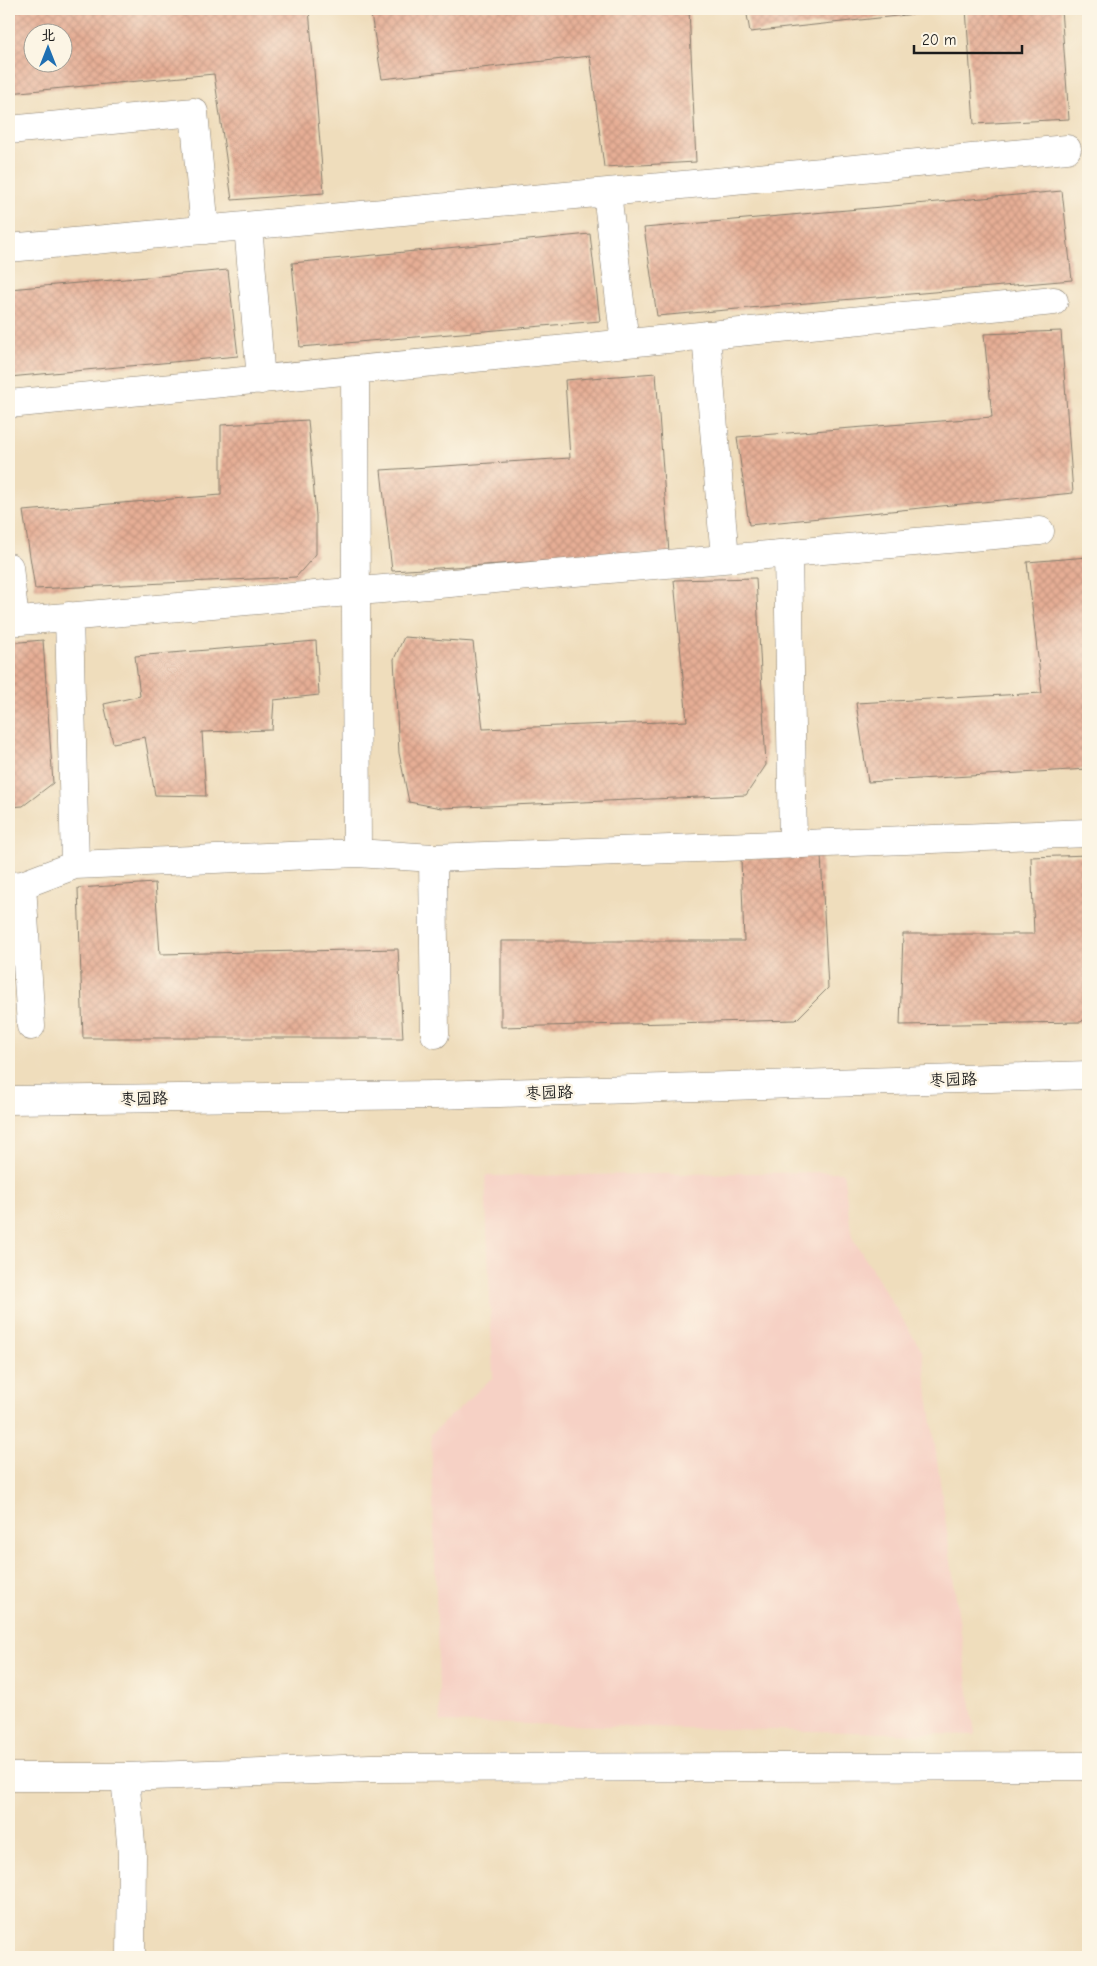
<svg xmlns="http://www.w3.org/2000/svg" width="1097" height="1966" viewBox="0 0 1097 1966" font-family="'Comic Neue','LXGW WenKai TC',sans-serif">
<style>
.built{fill:#f6d1c5}
.building{fill:url(#building-cross-hatch);fill-rule:evenodd}
.lines{fill:none;stroke-linecap:round;stroke-linejoin:round}
.minor-casing{stroke:#867c6c;stroke-width:29}
.minor{stroke:#fff;stroke-width:28}
.labels{text-anchor:middle;stroke-width:5;stroke-linejoin:round;paint-order:stroke}
.street-label{font-size:16px;fill:#1c1c1c;stroke:#fcf5e5}
</style>
<defs>
<pattern id="building-cross-hatch" width="8" height="8" patternUnits="userSpaceOnUse" patternTransform="scale(1.25)"><rect width="8" height="8" fill="#e6ae95"/><path d="M0 0l8 8M0 8l8-8" fill="none" stroke="#c59580"/></pattern>
</defs>
<rect width="100%" height="100%" fill="#fcf5e5"/>
<filter id="ink" filterUnits="userSpaceOnUse"><feTurbulence type="fractalNoise" baseFrequency=".02" numOctaves="2"/><feDisplacementMap in="SourceGraphic" scale="10" xChannelSelector="R" yChannelSelector="G"/><feConvolveMatrix kernelMatrix="1 2 1 2 8 2 1 2 1" color-interpolation-filters="sRGB"/></filter>
<filter id="wash" filterUnits="userSpaceOnUse"><feTurbulence type="fractalNoise" baseFrequency=".0096" numOctaves="4" result="noise"/><feDisplacementMap in="SourceGraphic" scale="20" xChannelSelector="R" yChannelSelector="G"/><feGaussianBlur stdDeviation="1.12" result="paint"/><feColorMatrix in="noise" values="0 0 0 0 0 0 0 0 0 0 0 0 0 0 0 0 0 1.4 0 .05"/><feComposite in="paint" operator="in"/></filter>
<g filter="url(#wash)">
<rect width="100%" height="100%" fill="#efddbc"/>
<path class="built" d="M843,1172L852,1237L922,1351L975,1735L440,1722L431,1434L493,1377L485,1176Z"/>
<g id="blocks">
<path class="building" d="M9,9H309L324,193L232,200L214,74L9,93ZM32,32H62V62H32Z
M370,9H689L696,162L604,167L590,56L382,79Z
M746,9H952V10L750,32Z
M966,9H1061L1069,119L974,124Z
M1062,191L1072,280L657,316L644,228Z
M590,234L600,321L300,347L292,263Z
M228,270L238,356L9,377V289Z
M1061,331L1073,493L749,525L737,437L992,417L984,334Z
M656,373L669,553L392,571L381,470L570,458L565,380Z
M308,420L316,516V554L296,577L35,589L23,511L221,495V425Z
M1088,557V769L868,782L856,703L1042,693L1027,562Z
M756,578L766,765L746,795L441,808L409,802L399,753L394,659L404,637L473,642L483,729L687,721L674,580Z
M43,640L53,783L23,806L9,807V643Z
M316,641L319,695L274,700L272,730L202,732L206,796L155,795L145,737L113,743L104,704L140,696L135,656Z
M821,855L828,988L796,1020L501,1027V941H744L741,859Z
M1088,855V1016L1081,1022L900,1025L903,934H1034L1031,857Z
M155,883L160,954L398,949L403,1038H83L78,888Z"/>
</g>
</g>
<g filter="url(#ink)">
<use href="#blocks" fill-opacity="0" stroke="#867c6c" stroke-width="1"/>
<g class="lines">
<defs>
<path id="minor" d="M9,130L194,112L205,230
M607,193L625,343
M248,226L261,380
M9,248L1067,149
M706,335L725,558
M355,370L357,853
M9,404L1054,301
M788,553L793,845
M9,567L15,621
M69,616L75,865
M9,622L1040,531
M433,858L435,1034
M22,885L31,1026
M9,886L22,885L75,865L357,853L433,858L1088,833
M9,1100L436,1095L1088,1075
M9,1777H125L370,1768L1088,1766
M125,1777L132,1854L131,1957"/>
</defs>
<use href="#minor" class="minor-casing"/>
<use href="#minor" class="minor"/>
</g>
</g>
<g class="labels">
<g class="street-label">
<text transform="translate(953 1079) rotate(-2)" y="6">枣园路</text>
<text transform="translate(549 1092) rotate(-2)" y="6">枣园路</text>
<text transform="translate(144 1098) rotate(-1)" y="6">枣园路</text>
</g>
</g>
<rect width="1097" height="1966" fill="none" stroke="#fcf5e5" stroke-width="30"/>
<g transform="translate(48 48)"><circle r="24" fill="#fcf5e5" stroke="#a29e95"/>
<path d="M0-4L9 19L0 12L-9 19Z" fill="#1f6fb2"/>
<text y="-8" font-size="14" font-weight="bold" text-anchor="middle" fill="#1c1c1c">北</text>
</g>
<path d="M914 45v8h108v-8" fill="none" stroke="#1c1c1c" stroke-width="2.5"/>
<text x="922" y="45" font-size="15" fill="#1c1c1c" stroke="#fcf5e5" stroke-width="4" paint-order="stroke">20 m</text>
</svg>
